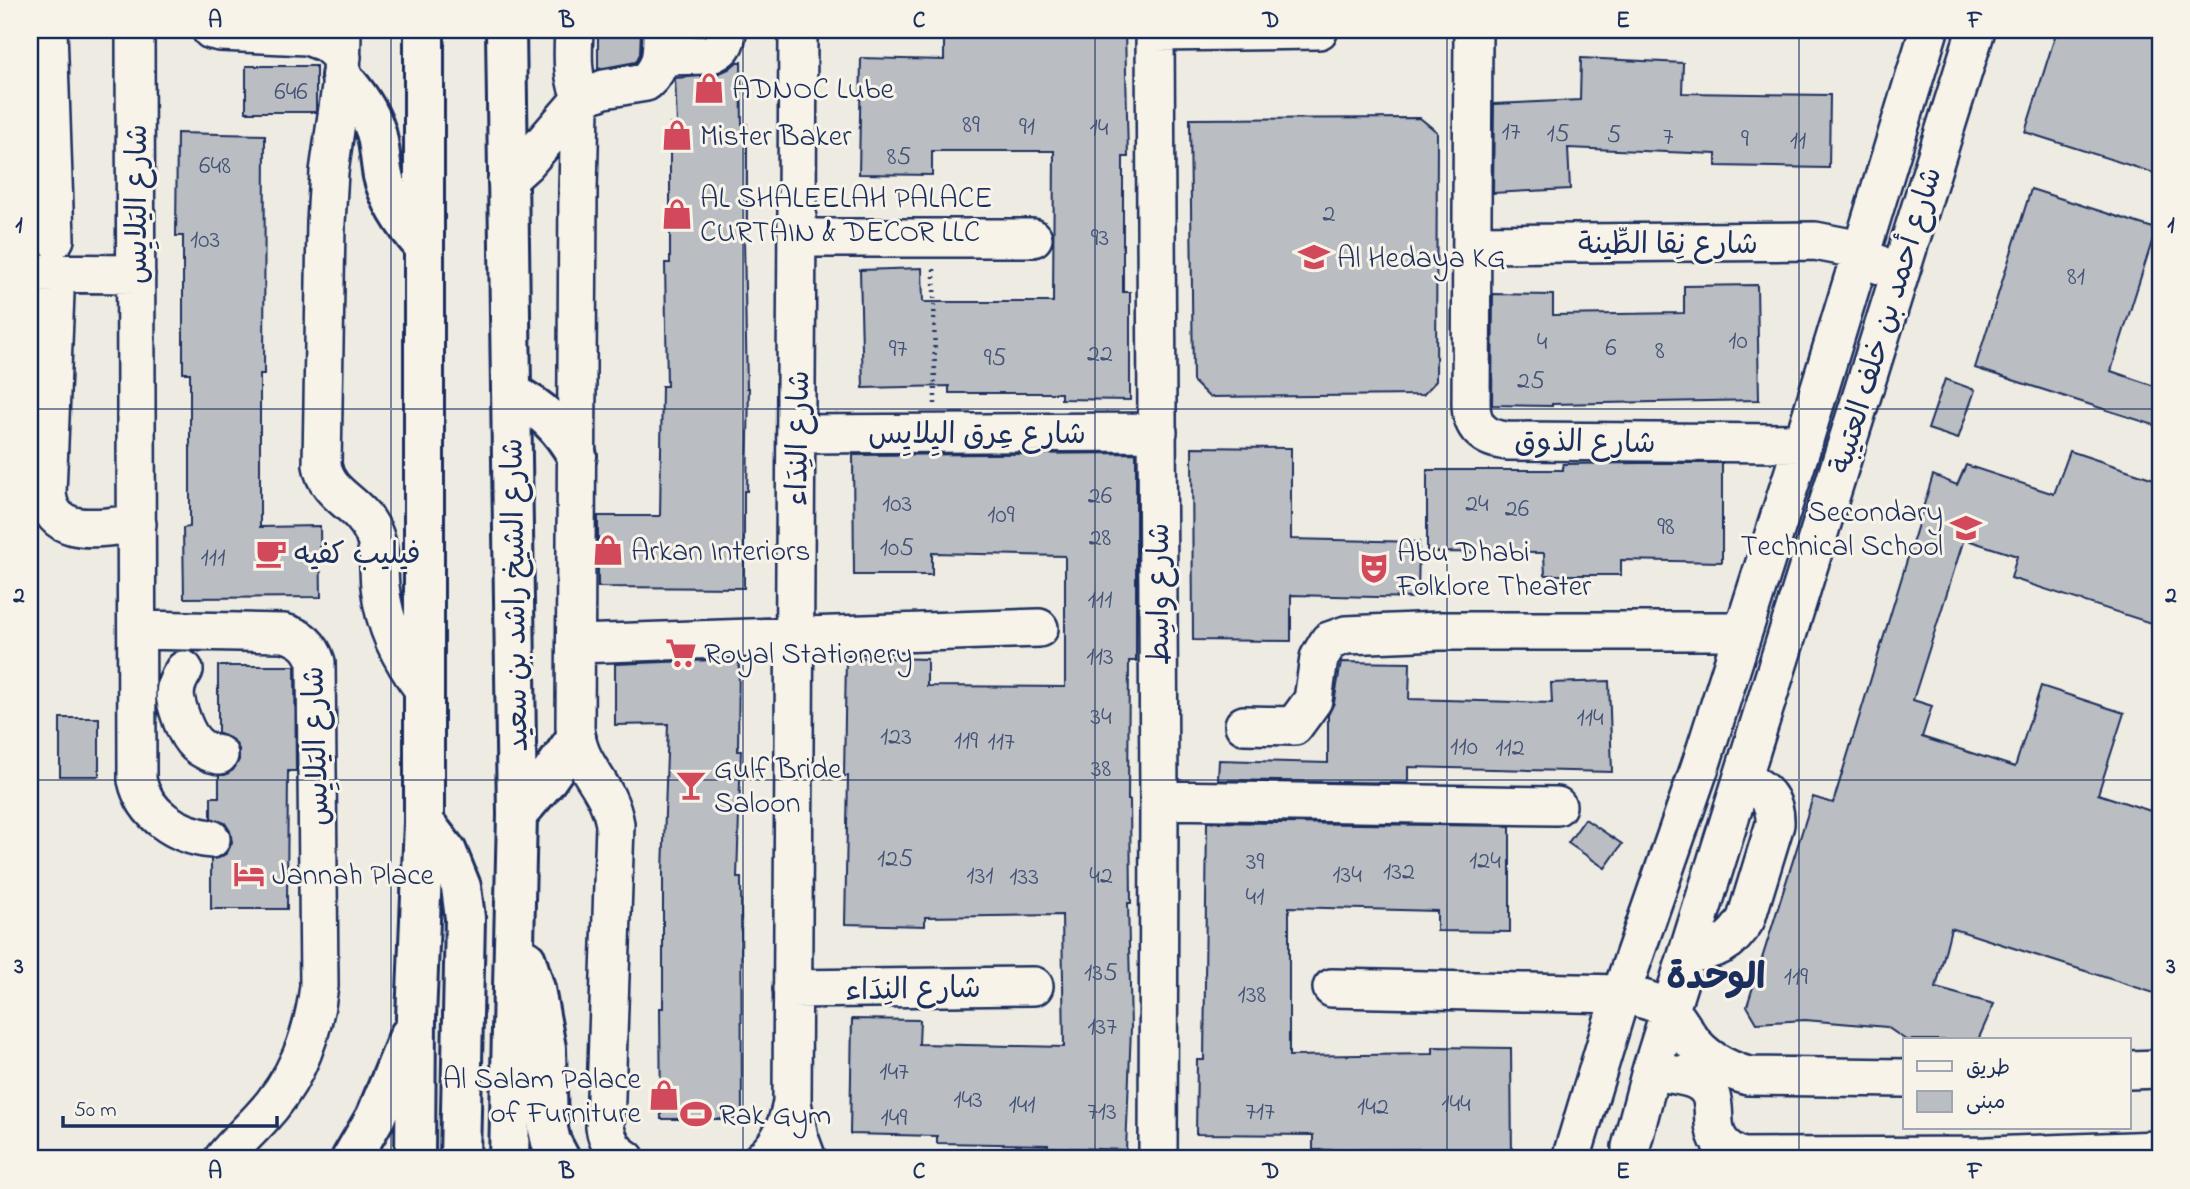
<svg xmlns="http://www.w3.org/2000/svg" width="2190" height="1189" viewBox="0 0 2190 1189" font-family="'Indie Flower','Playpen Sans Arabic',sans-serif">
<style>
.building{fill:#babdc2;stroke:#1b2f5e;stroke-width:2}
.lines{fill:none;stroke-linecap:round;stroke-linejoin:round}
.minor-casing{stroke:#1b2f5e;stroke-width:42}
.major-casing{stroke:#1b2f5e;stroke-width:44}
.path{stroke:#1b2f5e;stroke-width:4.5;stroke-dasharray:2 5;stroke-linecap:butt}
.minor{stroke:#f7f3e8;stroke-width:37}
.major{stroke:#f7f3e8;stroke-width:38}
.grid{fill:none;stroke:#1b2f5e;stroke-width:2;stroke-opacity:0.55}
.labels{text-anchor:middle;stroke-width:6;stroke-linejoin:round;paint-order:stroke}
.number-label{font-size:26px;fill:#435277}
.poi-label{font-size:30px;fill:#1b2f5e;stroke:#f7f3e8;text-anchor:start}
.street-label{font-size:30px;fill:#1b2f5e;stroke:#f7f3e8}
.district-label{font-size:37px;font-weight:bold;fill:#1b2f5e;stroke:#f7f3e8}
.neatline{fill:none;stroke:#1b2f5e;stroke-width:2.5}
.grid-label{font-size:23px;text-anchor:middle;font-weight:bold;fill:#1b2f5e}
</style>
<rect width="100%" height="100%" fill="#eeebe2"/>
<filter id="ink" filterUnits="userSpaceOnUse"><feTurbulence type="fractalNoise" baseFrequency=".0143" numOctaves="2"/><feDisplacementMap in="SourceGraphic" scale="14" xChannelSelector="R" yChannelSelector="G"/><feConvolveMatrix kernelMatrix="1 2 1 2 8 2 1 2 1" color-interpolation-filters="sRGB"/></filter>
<g filter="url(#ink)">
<path class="building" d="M598,30H641L640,54L636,62L598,69Z
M683,30H706L704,34L683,35Z
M944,30H1125L1128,157H1123V292H1130V400L1061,399V393H949V386L863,388L860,270L922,268L923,302H1053L1054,151H932V175L859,174L861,58L944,60Z
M2057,30H2160V175L2025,132Z
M1581,58L1683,63L1682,93L1830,95L1829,168L1716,166V154L1568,148L1570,189L1493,193L1494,104L1580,100Z
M737,62H741L742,124H747V240H744L747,388H749L747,491H744V588L598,587V516H660L662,386H667L665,263H670V124H677L675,78L715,75L729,69Z
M246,66H316V112H246Z
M1420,118L1437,132L1436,381L1423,395L1209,397L1193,381L1190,119Z
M177,133L265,135L264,374H260V527L320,526L321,597L184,598L183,528L190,527V373H183V236H176Z
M2031,189L2156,229L2111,371L2160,388V427L1975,368Z
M1757,285L1759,400L1552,404V406L1492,405L1493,294L1553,295V315L1684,313V286Z
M1945,379L1975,390L1958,439L1928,429Z
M1192,447L1291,448V539L1419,542L1418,598L1291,595V641L1193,640Z
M2070,451L2160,481V626L2011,578L2017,556L1964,539L1913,700L1932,706L1922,737L2015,767L2041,686L2124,713L2098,794L2160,814V995L1951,928L1936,988L1994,1004L1978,1040H1906L1887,1027L1805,1020L1757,1023L1747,1006L1813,797L1833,803L1933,475L1957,485L1966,465L2054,494Z
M1136,453V661H1129L1128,800H1130L1131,903H1128L1131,1028L1126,1150L1048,1147V1145L937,1143V1136L850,1134L852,1019L920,1020L919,1044L1064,1047L1062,915L925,917V926L845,924L848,776H844L846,657L927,659V686L1065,687V556L932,553V575H854L853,455Z
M1640,463H1722V562L1621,560V575H1545L1544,553L1427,552V470H1563V464Z
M739,659L738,751H741L737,878H741L742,1119H661L660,1008H663V872L668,724L615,725V664Z
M1341,662L1410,663L1409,699L1552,703L1551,683L1609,681L1612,772L1408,767V783L1218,780L1219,760L1328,763V715L1334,703Z
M218,666H295L296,771H288L287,909H211V859L219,858L227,853L232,842L230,831L225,823L211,818V797H219V775H225L233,770L239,760V749L234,741L218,733Z
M60,718H99V776H60Z
M1585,819L1622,844L1605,868L1568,843Z
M1207,822L1510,826V932L1437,931V911L1289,907V1056L1433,1054V1047L1511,1048L1512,1159H1433V1149L1313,1150V1135L1196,1134L1197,1060H1204Z"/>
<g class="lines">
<defs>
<path id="minor" d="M48,30L55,239
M135,30L137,780C145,815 177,835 211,839
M211,30L220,32L307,36L326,43L342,57
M342,30L341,87L329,172L326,223L322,465C327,497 359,501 373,532C381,550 378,568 380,586C384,626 400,658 424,690
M574,30C573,53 571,77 582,98L580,108L578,189L575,727C577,768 608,782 615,824L605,1127C607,1141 614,1152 626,1159
M1155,30L1159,800L1158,1159
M1473,30L1471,403C1471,427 1484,439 1508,441L1803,443
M1155,32L1319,30
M662,56L708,55C721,51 727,44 727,30
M582,98L604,89L646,82C663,67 662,51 662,30
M507,180L526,163L582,98L585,92
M798,238H1033
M1473,244L1815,241L1846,247L1880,265
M30,273L136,274
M55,293L47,493C51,541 105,526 137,524
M797,434L1158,432
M138,630L284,633C301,637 311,646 316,662L319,986C313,1037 296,1081 260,1119C247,1133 234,1145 223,1159
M577,644L1039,628
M184,670C170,691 175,701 183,723C190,741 199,751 219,755
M1244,725L1294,726L1313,700L1319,658L1329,641L1346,635L1440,631H1742
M1159,800L1557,806
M1689,954C1717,949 1731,945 1746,919L1775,824C1776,799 1764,789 1743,779
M1332,988L1621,994C1637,997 1655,1001 1669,1010C1677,1016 1683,1029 1689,1037C1703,1058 1724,1069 1748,1076L1905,1078
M792,989L1034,986
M2129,1070L2160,1069
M1651,1071C1666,1074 1687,1075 1699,1082C1730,1101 1693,1138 1742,1157L1987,1156L2160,1150
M792,1103L799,1137L807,1159
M762,1159C780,1145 788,1124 792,1102L798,30
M1571,1159L1621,994L1701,764L1803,443L1929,30
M1631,1159V1147L1651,1071L1976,30"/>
<path id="major" d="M506,30L517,815L509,1159
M341,76C357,93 369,110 376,132C380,146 380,161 383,176C390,203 406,226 424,246
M511,393C541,408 561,427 577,456
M517,815L546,781L576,738
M424,822L447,852L461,887L465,918L460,1159
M526,960L535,989L546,1048L548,1129L551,1142L560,1159
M351,1159L376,1116L409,1036
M415,1159L416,1018L424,822V30"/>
</defs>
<use href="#minor" class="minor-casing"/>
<use href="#major" class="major-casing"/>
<path class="path" d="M934,269L935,404"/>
<use href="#minor" class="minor"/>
<use href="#major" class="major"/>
</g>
</g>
<path class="grid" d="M391,30V1159M743,30V1159M1095,30V1159M1447,30V1159M1799,30V1159M30,409H2160M30,780H2160"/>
<defs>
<symbol id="shop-bare" viewBox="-9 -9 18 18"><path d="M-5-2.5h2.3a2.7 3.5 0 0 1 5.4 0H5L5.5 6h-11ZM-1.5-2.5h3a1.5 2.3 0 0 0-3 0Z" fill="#d1495b" stroke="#f7f3e8" stroke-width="2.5" paint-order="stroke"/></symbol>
<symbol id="school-bare" viewBox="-9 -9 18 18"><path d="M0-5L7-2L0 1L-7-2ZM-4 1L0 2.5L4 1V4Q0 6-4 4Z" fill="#d1495b" stroke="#f7f3e8" stroke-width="2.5" paint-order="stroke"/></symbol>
<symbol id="cafe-bare" viewBox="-9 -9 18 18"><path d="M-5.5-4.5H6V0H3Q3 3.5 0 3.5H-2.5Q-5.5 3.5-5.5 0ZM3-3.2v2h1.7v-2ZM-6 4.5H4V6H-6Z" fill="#d1495b" stroke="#f7f3e8" stroke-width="2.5" paint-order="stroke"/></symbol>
<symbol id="theatre-bare" viewBox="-9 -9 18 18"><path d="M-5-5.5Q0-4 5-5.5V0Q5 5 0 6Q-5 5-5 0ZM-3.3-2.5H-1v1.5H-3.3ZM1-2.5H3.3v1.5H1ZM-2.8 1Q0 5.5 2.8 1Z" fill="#d1495b" stroke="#f7f3e8" stroke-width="2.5" paint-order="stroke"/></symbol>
<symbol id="supermarket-bare" viewBox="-9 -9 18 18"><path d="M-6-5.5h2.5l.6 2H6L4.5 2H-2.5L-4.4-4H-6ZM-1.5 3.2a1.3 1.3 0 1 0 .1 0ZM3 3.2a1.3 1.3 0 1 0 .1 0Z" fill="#d1495b" stroke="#f7f3e8" stroke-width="2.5" paint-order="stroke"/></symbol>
<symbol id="bar-bare" viewBox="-9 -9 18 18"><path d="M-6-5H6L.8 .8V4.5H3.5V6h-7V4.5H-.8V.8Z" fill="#d1495b" stroke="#f7f3e8" stroke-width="2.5" paint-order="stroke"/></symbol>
<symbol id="hotel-bare" viewBox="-9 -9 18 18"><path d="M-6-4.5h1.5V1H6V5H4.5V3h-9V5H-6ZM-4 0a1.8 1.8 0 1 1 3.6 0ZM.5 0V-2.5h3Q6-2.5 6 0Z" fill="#d1495b" stroke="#f7f3e8" stroke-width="2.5" paint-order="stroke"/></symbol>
<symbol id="stadium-bare" viewBox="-9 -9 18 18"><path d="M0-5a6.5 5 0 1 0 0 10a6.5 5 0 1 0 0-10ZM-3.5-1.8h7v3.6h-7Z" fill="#d1495b" stroke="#f7f3e8" stroke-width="2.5" paint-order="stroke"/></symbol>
</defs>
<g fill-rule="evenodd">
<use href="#shop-bare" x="687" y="66" width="44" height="44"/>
<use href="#shop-bare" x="655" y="113" width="44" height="44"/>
<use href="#shop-bare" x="655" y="192" width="44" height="44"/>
<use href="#school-bare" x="1292" y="235" width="44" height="44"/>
<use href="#school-bare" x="1944" y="506" width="44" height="44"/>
<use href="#shop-bare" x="586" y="528" width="44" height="44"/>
<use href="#cafe-bare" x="249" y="531" width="44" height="44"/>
<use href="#theatre-bare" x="1352" y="546" width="44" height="44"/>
<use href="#supermarket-bare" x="659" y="631" width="44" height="44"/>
<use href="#bar-bare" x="669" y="763" width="44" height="44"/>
<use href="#hotel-bare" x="227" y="852" width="44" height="44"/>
<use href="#shop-bare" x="642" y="1073" width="44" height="44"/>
<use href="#stadium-bare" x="674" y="1092" width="44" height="44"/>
</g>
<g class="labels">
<g class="number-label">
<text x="291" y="99">646</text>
<text x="971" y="132">89</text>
<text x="1027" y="134">91</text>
<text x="1099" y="135">14</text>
<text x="1511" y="139">17</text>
<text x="1558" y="141">15</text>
<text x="1614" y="142">5</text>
<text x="1668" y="144">7</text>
<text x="1745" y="146">9</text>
<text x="1798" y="148">11</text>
<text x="899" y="164">85</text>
<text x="215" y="173">648</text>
<text x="1329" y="221">2</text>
<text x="1100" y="245">93</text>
<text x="205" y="247">103</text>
<text x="2076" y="284">81</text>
<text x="1738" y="348">10</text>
<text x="1542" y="349">4</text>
<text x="1611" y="355">6</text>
<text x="898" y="356">97</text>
<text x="1660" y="358">8</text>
<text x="1100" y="361">22</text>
<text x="995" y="365">95</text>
<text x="1531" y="388">25</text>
<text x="1100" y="503">26</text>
<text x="897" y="511">103</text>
<text x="1477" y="511">24</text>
<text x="1517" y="516">26</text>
<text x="1001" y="522">109</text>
<text x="1666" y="534">98</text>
<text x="1100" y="545">28</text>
<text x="897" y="555">105</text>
<text x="213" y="565">111</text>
<text x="1100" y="607">111</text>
<text x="1100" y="664">113</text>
<text x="1101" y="724">34</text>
<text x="1590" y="725">114</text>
<text x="896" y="744">123</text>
<text x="966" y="748">119</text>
<text x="1001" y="749">117</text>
<text x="1464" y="754">110</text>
<text x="1510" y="755">112</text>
<text x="1101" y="776">38</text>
<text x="895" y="866">125</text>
<text x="1485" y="868">124</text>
<text x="1255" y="869">39</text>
<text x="1399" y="879">132</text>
<text x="1347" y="882">134</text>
<text x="980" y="883">131</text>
<text x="1101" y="883">42</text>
<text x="1024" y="884">133</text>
<text x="1255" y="904">41</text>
<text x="1101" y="980">135</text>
<text x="1796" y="984">119</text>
<text x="1252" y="1002">138</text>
<text x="1102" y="1034">137</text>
<text x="894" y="1079">147</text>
<text x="968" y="1107">143</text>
<text x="1456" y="1111">144</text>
<text x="1022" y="1112">141</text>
<text x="1373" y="1114">142</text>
<text x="1102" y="1119">713</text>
<text x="1260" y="1119">717</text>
<text x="894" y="1125">149</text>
</g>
<g class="poi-label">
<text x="732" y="98">ADNOC Lube</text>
<text x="700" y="145">Mister Baker</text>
<text x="700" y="207">AL SHALEELAH PALACE<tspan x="700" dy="34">CURTAIN &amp; DECOR LLC</tspan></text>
<text x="1337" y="267">Al Hedaya KG</text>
<text x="1943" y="521" text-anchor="end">Secondary<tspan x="1943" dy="34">Technical School</tspan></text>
<text x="631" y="560">Arkan Interiors</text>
<text x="1397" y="561">Abu Dhabi<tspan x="1397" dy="34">Folklore Theater</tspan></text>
<text x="294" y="563">فيليب كفيه</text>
<text x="704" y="663">Royal Stationery</text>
<text x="714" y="778">Gulf Bride<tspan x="714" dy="34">Saloon</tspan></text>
<text x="272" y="884">Jannah Place</text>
<text x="641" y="1088" text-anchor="end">Al Salam Palace<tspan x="641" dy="34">of Furniture</tspan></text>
<text x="719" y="1124">Rak Gym</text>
</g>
<g class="street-label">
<text transform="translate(136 204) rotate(-90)" y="10">شارع اليَلايِس</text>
<text x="1668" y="253">شارع نِقا الطِّينة</text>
<text transform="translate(1885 320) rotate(-73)" y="10">شارع أحمد بن خلف العتيبة</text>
<text x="977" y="443">شارع عِرق اليِلايِس</text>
<text transform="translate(797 438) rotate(-89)" y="10">شارع النِدَاء</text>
<text transform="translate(1585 441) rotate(1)" y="10">شارع الذوق</text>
<text transform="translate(1158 594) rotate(-90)" y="10">شارع واسِط</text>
<text transform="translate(514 595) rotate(-91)" y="10">شارع الشيخ راشد بن سعيد</text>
<text transform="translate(315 746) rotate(-92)" y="10">شارع اليَلايِس</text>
<text transform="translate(913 988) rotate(-1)" y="10">شارع النِدَاء</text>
</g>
<g class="district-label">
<text x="1716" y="988">الوحدة</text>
</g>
</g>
<rect width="2190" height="1189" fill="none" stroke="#f7f3e8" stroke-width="77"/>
<rect x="1903" y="1038" width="228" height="91" fill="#f7f3e8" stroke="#9fa5b1" stroke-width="2"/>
<rect x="1917" y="1061" width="35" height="10" fill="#f7f3e8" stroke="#9fa5b1" stroke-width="2"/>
<text x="1966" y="1074" font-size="21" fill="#1b2f5e">طريق</text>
<rect x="1917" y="1091" width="35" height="21" fill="#babdc2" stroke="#9fa5b1" stroke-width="2"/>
<text x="1966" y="1108" font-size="21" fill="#1b2f5e">مبنى</text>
<path d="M63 1116v10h214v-10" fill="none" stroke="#1b2f5e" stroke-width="3.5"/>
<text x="74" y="1116" font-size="21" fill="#1b2f5e" stroke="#f7f3e8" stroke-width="5" paint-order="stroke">50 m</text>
<rect x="38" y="38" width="2114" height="1112" class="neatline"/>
<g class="grid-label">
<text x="215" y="27">A</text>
<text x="567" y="27">B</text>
<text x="919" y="27">C</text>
<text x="1271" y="27">D</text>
<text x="1623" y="27">E</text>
<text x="1975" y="27">F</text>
<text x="19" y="232">1</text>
<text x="2171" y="232">1</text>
<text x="19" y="602">2</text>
<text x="2171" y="602">2</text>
<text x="19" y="973">3</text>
<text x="2171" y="973">3</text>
<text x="215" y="1178">A</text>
<text x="567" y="1178">B</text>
<text x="919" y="1178">C</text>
<text x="1271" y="1178">D</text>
<text x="1623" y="1178">E</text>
<text x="1975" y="1178">F</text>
</g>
</svg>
